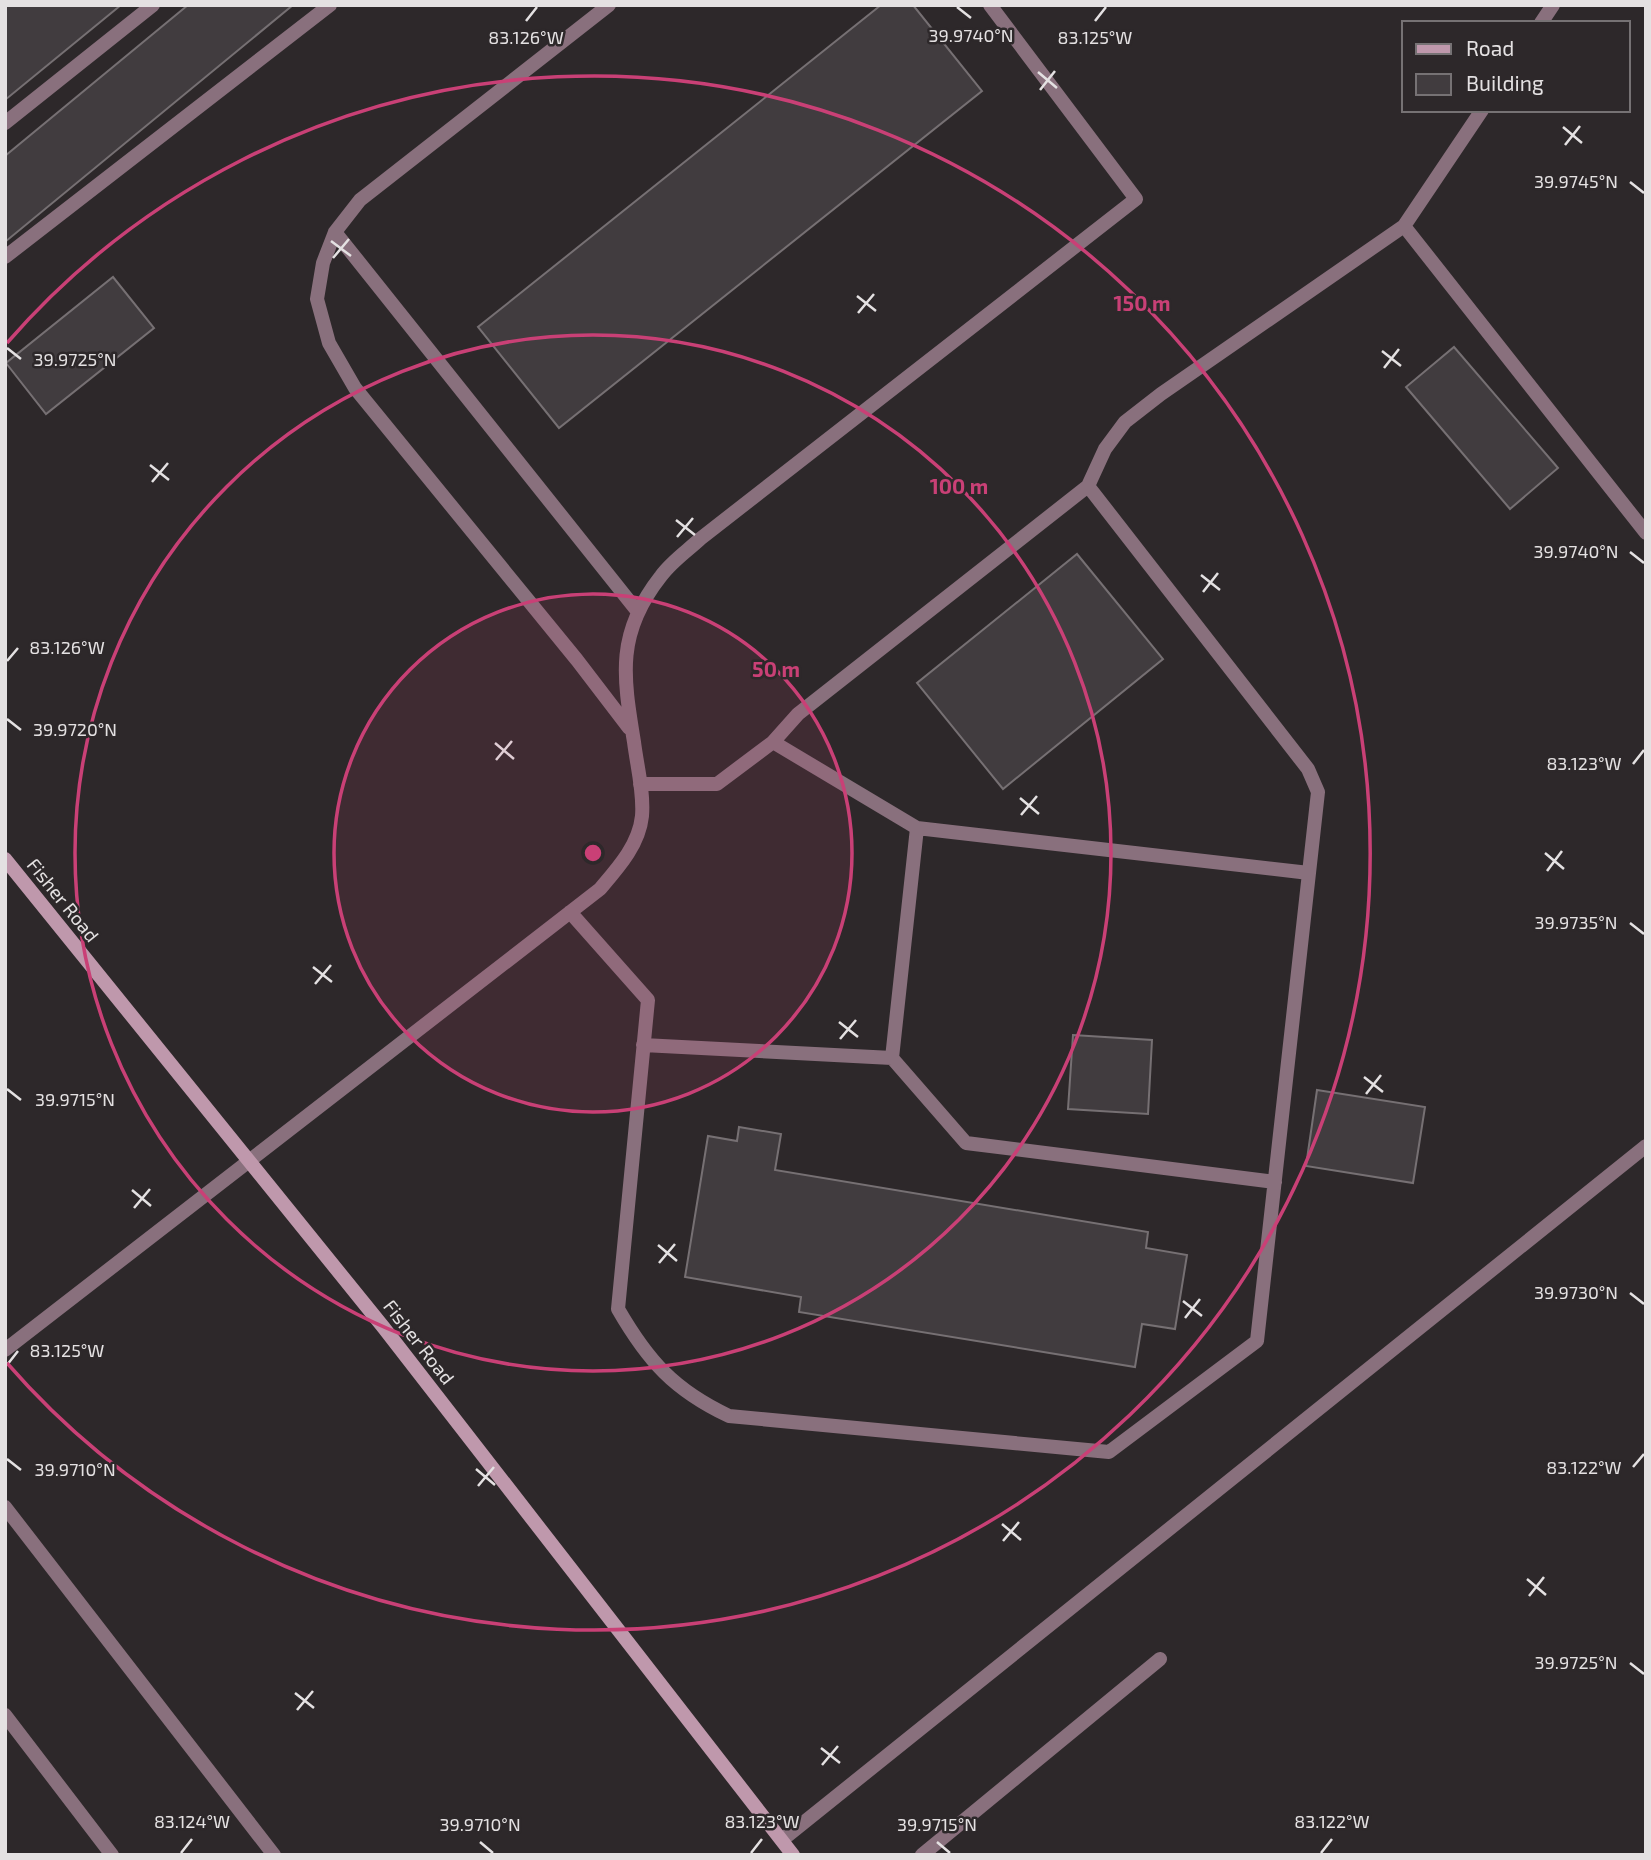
<svg xmlns="http://www.w3.org/2000/svg" width="1651" height="1860" viewBox="0 0 1651 1860" font-family="'Exo 2',sans-serif">
<style>
.building{fill:#413c3f;stroke:#767073;stroke-width:2}
.lines{fill:none;stroke-linecap:round;stroke-linejoin:round}
.service{stroke:#89707d;stroke-width:14}
.secondary{stroke:#bf98ac;stroke-width:14}
.ticks{fill:none;stroke:#e4e1e2;stroke-width:2.5}
.ring{fill:none;stroke:#c94076;stroke-width:3.5}
.labels{text-anchor:middle;stroke-width:5;stroke-linejoin:round;paint-order:stroke}
.street-label{font-size:19px;fill:#e4e1e2;stroke:#2d282a}
.ticks-label{font-size:18px;text-anchor:middle;fill:#e4e1e2;stroke:#2d282a;stroke-width:5;stroke-linejoin:round;paint-order:stroke}
.centre{fill:#c94076;stroke:#2d282a;stroke-width:3.5}
.ring-label{font-size:21px;text-anchor:middle;font-weight:bold;fill:#c94076;stroke:#2d282a;stroke-width:5;stroke-linejoin:round;paint-order:stroke}
</style>
<rect width="100%" height="100%" fill="#2d282a"/>
<path class="building" d="M5,5H121L5,100Z
M188,5H293L5,242V156Z
M881,5H913L982,91L559,428L478,327Z
M113,277L154,328L46,414L6,363Z
M1454,347L1558,468L1510,509L1406,387Z
M1077,554L1163,659L1003,789L917,683Z
M1073,1035L1152,1040L1148,1114L1068,1109Z
M1317,1090L1425,1107L1413,1183L1306,1166Z
M739,1127L781,1134L775,1170L1148,1232L1146,1248L1187,1255L1175,1329L1142,1324L1135,1367L799,1312L801,1297L685,1277L708,1136L737,1141Z"/>
<g class="lines">
<path class="service" d="M609,5L360,200L335,232L323,263L317,299L329,343L355,388L577,660L629,728
M1541,23L1553,5
M1482,110L1404,226L1646,533
M5,123L153,5
M335,232L638,612
M5,257L330,5
M773,742L917,828
M640,784H717L773,742L798,714L1088,486L1105,449L1125,422L1161,394L1404,226
M570,912L648,1000L618,1309C648,1361 674,1390 729,1416L1109,1452L1257,1341L1318,792L1308,769L1088,486
M643,1045L892,1058L917,828L1309,873
M892,1058L966,1143L1275,1182
M5,1350L600,889C618,868 639,845 642,816C644,792 637,766 634,742C623,675 616,633 661,576C671,562 687,551 700,539L1136,199L990,5
M5,1507L274,1855
M5,1715L112,1855
M782,1840L1646,1146
M922,1855L1160,1659"/>
<path class="secondary" d="M5,859L384,1328L793,1855"/>
</g>
<path class="ticks" d="M957,7L971,18M526,21L537,7M1095,21L1106,7M1038,72L1057,88M1040,90L1055,71M1563,127L1582,143M1565,145L1580,126M1630,182L1644,193M331,241L351,256M333,258L349,239M857,296L876,311M858,313L874,294M7,348L21,359M1382,351L1401,366M1384,368L1399,349M150,465L169,480M152,482L168,463M676,520L695,535M677,537L693,518M1630,552L1644,563M1201,575L1220,590M1203,592L1218,573M7,661L18,648M7,719L21,730M495,743L514,759M496,760L512,741M1633,764L1644,750M1020,798L1039,814M1021,815L1037,796M1545,853L1564,869M1547,871L1562,851M1630,923L1644,934M313,967L332,982M315,984L331,965M839,1022L858,1037M840,1039L856,1020M1364,1077L1383,1092M7,1089L21,1100M1366,1094L1381,1075M132,1190L151,1206M134,1208L150,1189M658,1245L677,1261M659,1263L675,1244M1630,1293L1644,1304M1183,1301L1202,1316M1185,1318L1200,1299M7,1365L18,1351M7,1459L21,1470M1633,1467L1644,1454M476,1469L495,1485M478,1486L494,1467M1002,1524L1021,1540M1003,1541L1019,1522M1527,1579L1546,1595M1529,1596L1544,1577M1630,1663L1644,1674M295,1693L314,1708M297,1710L313,1691M821,1748L840,1763M822,1765L838,1746M480,1842L493,1853M937,1842L950,1853M181,1853L192,1839M751,1853L762,1839M1321,1853L1332,1839"/>
<circle cx="593" cy="853" r="259" fill="#c94076" fill-opacity=".12"/>
<g class="ring">
<circle cx="593" cy="853" r="259"/>
<circle cx="593" cy="853" r="518"/>
<path d="M7 343A777 777 0 1 1 7 1363"/>
</g>
<g class="labels">
<g class="street-label">
<text transform="translate(63 900) rotate(51)" y="7">Fisher Road</text>
<text transform="translate(419 1342) rotate(52)" y="7">Fisher Road</text>
</g>
</g>
<g class="ticks-label">
<text x="971" y="42">39.9740°N</text>
<text x="526" y="44">83.126°W</text>
<text x="1095" y="44">83.125°W</text>
<text x="1576" y="188">39.9745°N</text>
<text x="75" y="366">39.9725°N</text>
<text x="1576" y="558">39.9740°N</text>
<text x="67" y="654">83.126°W</text>
<text x="75" y="736">39.9720°N</text>
<text x="1584" y="770">83.123°W</text>
<text x="1576" y="929">39.9735°N</text>
<text x="75" y="1106">39.9715°N</text>
<text x="1576" y="1299">39.9730°N</text>
<text x="67" y="1357">83.125°W</text>
<text x="1584" y="1474">83.122°W</text>
<text x="75" y="1476">39.9710°N</text>
<text x="1576" y="1669">39.9725°N</text>
<text x="192" y="1828">83.124°W</text>
<text x="762" y="1828">83.123°W</text>
<text x="1332" y="1828">83.122°W</text>
<text x="480" y="1831">39.9710°N</text>
<text x="937" y="1831">39.9715°N</text>
</g>
<circle cx="593" cy="853" r="10" class="centre"/>
<g class="ring-label">
<text x="1142" y="311">150 m</text>
<text x="959" y="494">100 m</text>
<text x="776" y="677">50 m</text>
</g>
<rect width="1651" height="1860" fill="none" stroke="#e4e1e2" stroke-width="14"/>
<rect x="1402" y="21" width="228" height="91" fill="#2d282a" stroke="#767274" stroke-width="2"/>
<rect x="1416" y="44" width="35" height="10" fill="#bf98ac" stroke="#767274" stroke-width="2"/>
<text x="1466" y="56" font-size="21" fill="#e4e1e2">Road</text>
<rect x="1416" y="74" width="35" height="21" fill="#413c3f" stroke="#767274" stroke-width="2"/>
<text x="1466" y="91" font-size="21" fill="#e4e1e2">Building</text>
</svg>
